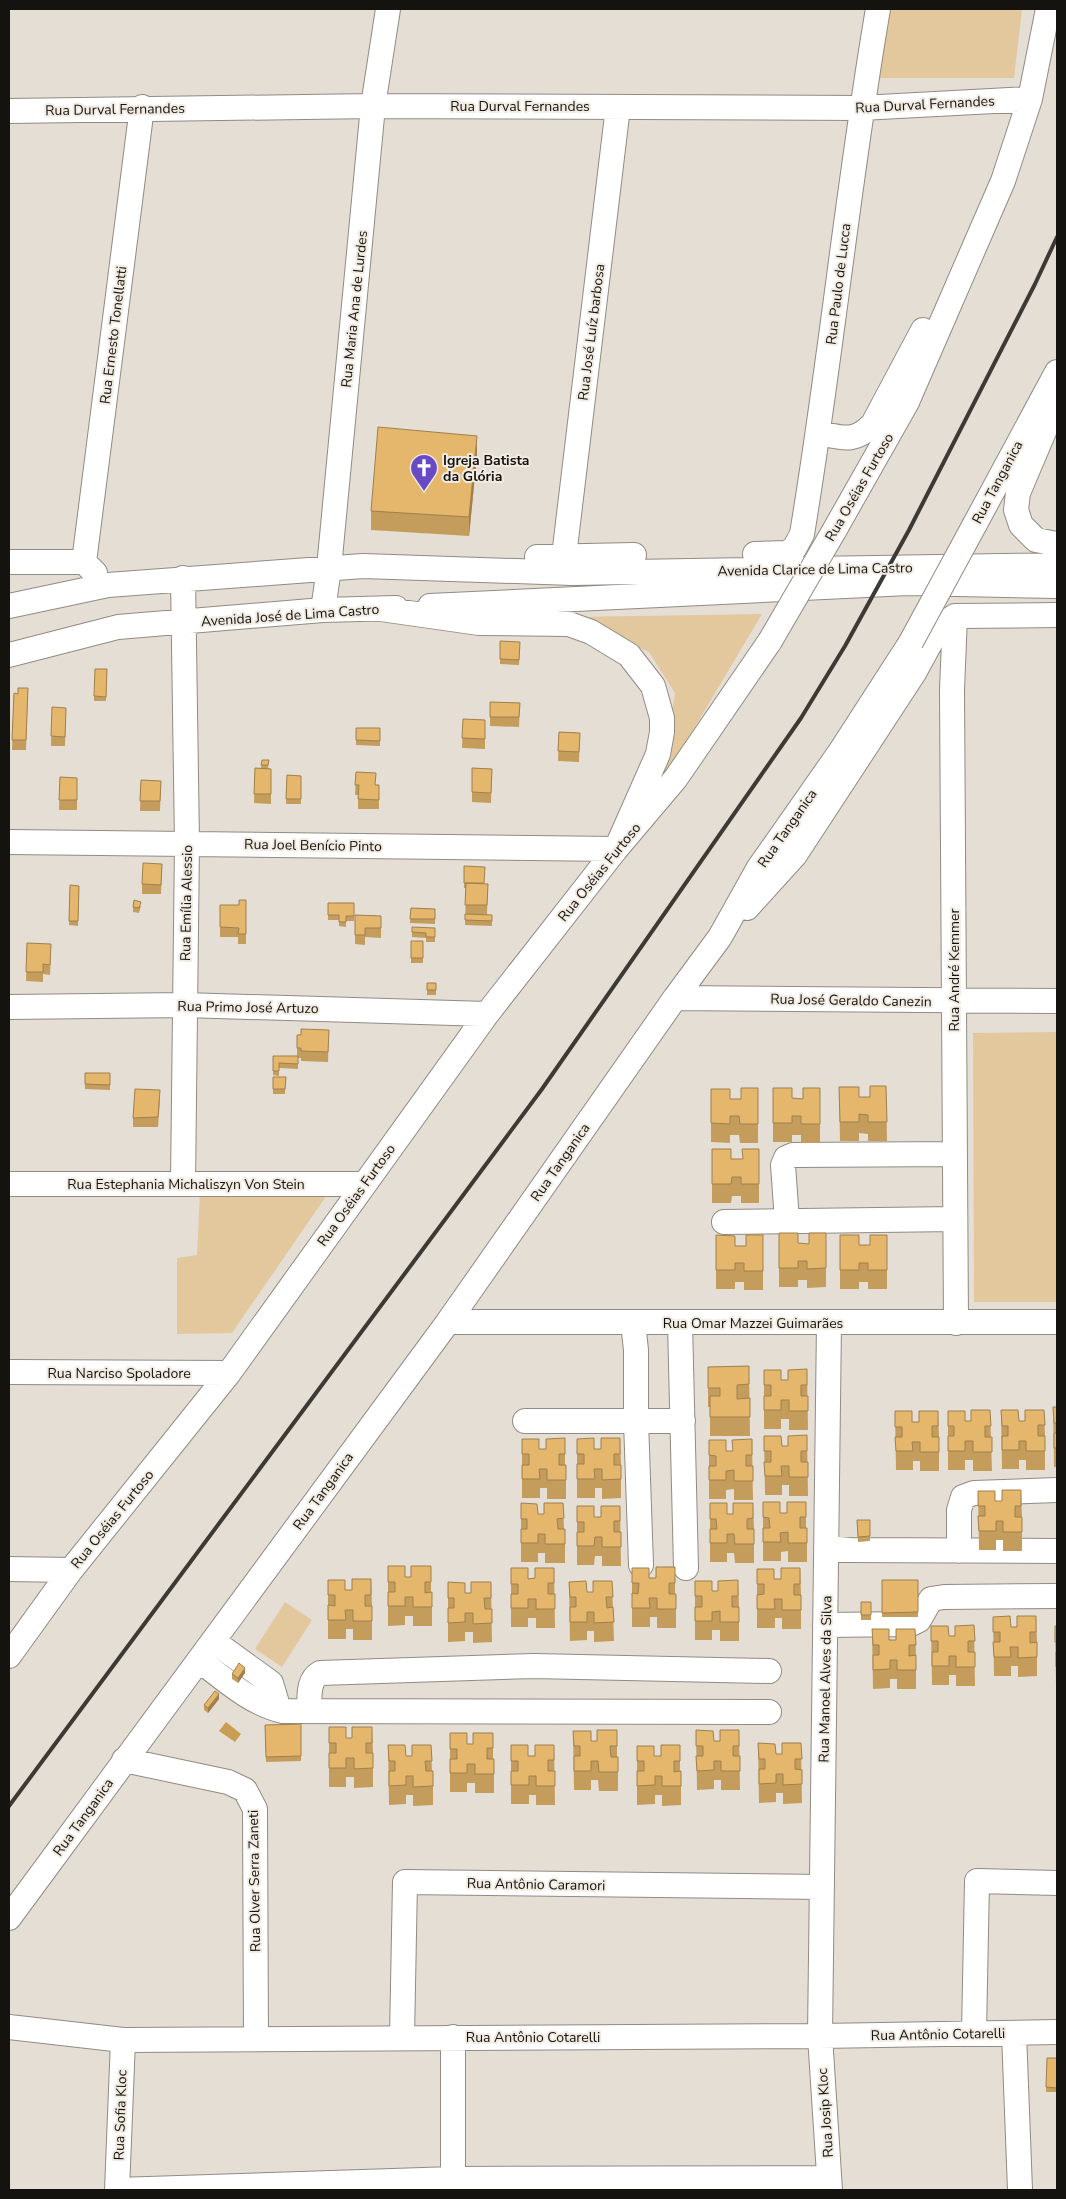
<svg xmlns="http://www.w3.org/2000/svg" width="1066" height="2199" viewBox="0 0 1066 2199" font-family="'Nunito Sans',sans-serif">
<style>
.green{fill:#e3c89d}
.water{fill:#c99e53}
.lines{fill:none;stroke-linecap:round;stroke-linejoin:round}
.minor-casing{stroke:#918b83;stroke-width:26}
.minor{stroke:#fff;stroke-width:24}
.rail{stroke:#3d3a36;stroke-width:4}
.minor-bridge-casing{stroke:#918b83;stroke-width:26;stroke-linecap:butt}
.minor-bridge{stroke:#fff;stroke-width:24}
.wall{fill:#c49d5d}
.shaded-wall{fill:#a0804c}
.building{fill:#e4b76c;stroke:#a0804c}
.labels{text-anchor:middle;stroke-width:4;stroke-linejoin:round;paint-order:stroke}
.street-label{font-size:14px;fill:#151310;stroke:#f1ebe2}
.poi-label{font-size:14px;font-weight:bold;fill:#151310;stroke:#f1ebe2;text-anchor:start}
</style>
<rect width="100%" height="100%" fill="#e4ded5"/>
<path class="green" d="M889,9H1022L1014,78H877Z
M762,614L661,784L675,693L649,652L573,617Z
M1057,1032V1302H974L973,1033Z
M200,1192H329L232,1333L177,1334V1258L197,1255Z
M285,1602L312,1620L282,1667L255,1649Z"/>
<path class="water" d="M226,1722L241,1734L235,1742L219,1731Z"/>
<g class="lines">
<defs>
<path id="minor" d="M9,111L373,106L861,108L1030,99
M1057,401L1018,493L1016,510L1021,525L1036,540L1057,544
M819,433C843,438 855,443 873,424L923,330
M975,524L1057,372
M834,531L907,402L1003,181L1030,99L1048,9
M755,554L786,553L794,549L802,534C831,360 848,183 878,9
M564,556L618,107
M537,557L634,555
M9,562H84L95,573
M84,562L142,107
M9,606L108,585L363,566L572,573L1057,565
M430,606L908,583L1057,586
M323,610L329,568L373,106L388,9
M955,616L952,690L956,1323
M9,655L118,627L323,610L396,608
M9,842L616,849L658,754L662,732V718L653,686L629,655L591,632L569,624L479,623L381,609
M747,908L795,855L914,673L939,627L955,616L1057,615
M675,998L1057,1001
M9,1007L184,1005L487,1014
M183,1183L187,843L183,578
M9,1184H364
M787,1221L783,1165L786,1158L793,1155L955,1154
M724,1222L955,1219
M448,1322H1057
M633,1323L636,1350V1421L641,1565
M680,1323L686,1568
M829,1323L820,2036L830,2190
M9,1372L229,1373
M525,1421H683
M826,1548L850,1550L1057,1551
M959,1551V1510L963,1497L974,1493L1057,1490
M9,1569L71,1570
M825,1625L911,1624L919,1620L931,1599L944,1597L1057,1596
M213,1641L271,1683L279,1710
M9,1656L71,1570L229,1373L487,1014L616,849L676,778L770,641
M199,1660C224,1679 251,1704 283,1711L769,1712
M309,1711C310,1697 307,1681 320,1673L534,1666L769,1671
M124,1760L228,1782L245,1790L255,1809L256,2039
M9,1918L448,1322L675,998L720,937L758,869L840,752L911,642
M9,2027L123,2040L820,2036L1057,2032
M974,2033L977,1881L1057,1883
M1014,2033L1020,2190
M402,2037L405,1882L822,1887
M453,2037V2190
M117,2190L454,2179L829,2178
M117,2190L123,2040"/>
</defs>
<use href="#minor" class="minor-casing"/>
<use href="#minor" class="minor"/>
<path class="rail" d="M9,1806L542,1089L801,718L845,646L909,530L1035,284L1057,237"/>
<defs>
<path id="minor-bridge" d="M770,641L834,531
M911,642L975,524"/>
</defs>
<use href="#minor-bridge" class="minor-bridge-casing"/>
<use href="#minor-bridge" class="minor-bridge"/>
</g>
<path class="wall" d="M477,455L469,536L371,530V511Z
M500,641L520,642L519,665L500,664Z
M107,669L106,701H94V696Z
M28,688L26,750H12L14,693L18,694Z
M490,702L520,703L519,727L490,726Z
M52,707L66,708L65,746H51Z
M463,719L485,720V749L462,748Z
M356,728H380V746L356,745Z
M559,732L580,733L579,762L558,761Z
M262,760H269L268,768L271,769V804L254,803L255,768H261Z
M472,768L492,769L491,803L472,802Z
M356,772L376,785H379V809H358V795H355Z
M287,775L301,776V804H286Z
M60,777L77,778V810H59Z
M141,780L161,781L160,811H140Z
M162,864L161,894H142V884Z
M464,866L484,884H488L487,915H492V926L465,925L466,888H464Z
M70,885L79,886L78,926L69,925Z
M246,900V944H238V937H220V905H239Z
M328,903H354V921H346V927L339,926V920H328Z
M141,906L139,913L133,912V907Z
M411,908L435,909V924L410,923Z
M355,915L381,916V938L365,937V945L355,944Z
M435,928V942H426V938L412,937V932Z
M411,941H423V963H411Z
M27,943L51,954L50,975L43,974V982L26,981Z
M427,983H436V995H427Z
M329,1030L328,1062L301,1061V1058H298V1069L279,1068V1076L273,1075V1056H297V1035Z
M85,1073H110V1090L85,1089Z
M286,1077L285,1094H273V1089Z
M886,1086L887,1141H868V1134L859,1133V1141H840L839,1087L859,1097H870Z
M758,1088V1143H740L739,1135H730V1143L711,1142V1089L730,1099H741Z
M773,1088L792,1098L803,1099L820,1088V1143H801V1135H792V1142H773Z
M160,1100L158,1127H133V1118Z
M712,1149L731,1159H743L759,1149V1203H741V1196H732L731,1203H712Z
M779,1233L798,1243L809,1244L826,1233V1287L807,1288V1280H798V1287H779Z
M716,1235L735,1246H746L763,1235V1290H744V1282H735V1289H716Z
M840,1235L859,1245H870L887,1235V1289H868V1282H859V1289H840Z
M749,1366L750,1436H710V1407H708V1367Z
M807,1369L808,1430H789V1419H781V1429H764V1370L781,1380H788Z
M1053,1407H1057V1467H1054Z
M990,1410L992,1471H973V1460H965V1470H948V1411L965,1421H971Z
M1001,1410L1019,1421H1025L1044,1410L1045,1436V1470H1026V1460H1019V1469H1002Z
M895,1411L912,1422H919L938,1411L939,1437V1471H920V1461H913V1470H896Z
M807,1435L808,1496H789V1485H782V1495H765L764,1436L782,1446H788Z
M565,1438V1465H566V1499H547V1488H540V1498H522V1439L539,1449H546Z
M620,1438L621,1465V1498L602,1499V1488H595V1498H577V1439L594,1449H601Z
M752,1439L753,1500H734V1489L726,1490V1499H709V1440L726,1451H732Z
M1021,1490L1022,1517V1551H1003V1540H996V1550H979L978,1491L995,1501H1002Z
M763,1502L780,1513H787L806,1502V1528H807V1562H788V1551L781,1552V1561H763Z
M521,1503L538,1514H544L563,1503L564,1529H565V1563H545V1553H538V1562H521Z
M710,1503L727,1514H733L753,1503L754,1529V1563H735L734,1553H727V1562H710Z
M577,1506L594,1517H601L620,1506L621,1566H602V1556H595L594,1565H577Z
M857,1520H870V1541L858,1542Z
M388,1566L405,1577H411L431,1566V1592H432V1626H413V1616H405V1625L388,1626Z
M675,1567V1594H676V1628H657V1617H650V1627H632V1568L649,1578H656Z
M511,1568L528,1579L535,1578L554,1568L555,1628H536V1618H528V1627H511Z
M800,1568L801,1595V1629H782V1618H775V1628H757V1569L774,1579H781Z
M371,1579L372,1606V1640H353V1629H346V1639H328V1580L345,1590H352Z
M738,1580L739,1607V1641H720V1630H712V1640H695V1581L712,1591H718Z
M882,1580H918V1617H882Z
M612,1581L614,1641L594,1642V1631H587V1640L570,1641L569,1582L587,1592H593Z
M448,1582L465,1593H471L491,1582L492,1642L473,1643V1632H465V1641L448,1642Z
M861,1602H871V1620H861Z
M1036,1616L1037,1642V1676L1018,1677V1666H1011V1676H994L993,1617L1011,1627H1017Z
M974,1625L975,1686H956V1675H949V1685H932L931,1626L949,1636H955Z
M1055,1626H1057V1685L1056,1686Z
M872,1629L889,1640H896L915,1629L916,1655V1689H897V1679H890V1688L873,1689Z
M245,1673L238,1683L232,1679V1674Z
M219,1699L208,1713L204,1710V1705Z
M301,1724V1761L266,1762L265,1725Z
M329,1727L346,1738H352L372,1727L373,1753V1787L354,1788V1777H346V1787H329Z
M617,1730V1757H618V1791H599L598,1780H591V1790H574L573,1731L591,1741H597Z
M696,1730L714,1741H720L739,1730L740,1790H721V1780H714V1789L697,1790Z
M450,1733L467,1744H473L493,1733V1759H494V1793H475V1783H467V1792H450Z
M758,1743L776,1754H782L801,1743L802,1803L783,1804V1793H776V1802L759,1803Z
M388,1745L406,1756H412L431,1745L432,1771H433V1805L413,1806V1795H406V1804L389,1805Z
M511,1745L528,1756H535L554,1745L555,1805H536V1795H529V1804H511Z
M680,1745V1771H681V1805L662,1806V1795H655V1804L637,1805V1746L654,1756H661Z
M1047,2058H1057V2092H1046Z"/>
<path class="shaded-wall" d="M477,436V455L469,536V517Z
M245,1668V1673L238,1683V1678Z
M219,1694V1699L208,1713V1708Z"/>
<path class="building" d="M378,427L477,436L469,517L371,511Z
M500,641L520,642L519,660L500,659Z
M95,669H107L106,697L94,696Z
M18,688H28L26,740H12L14,693L18,694Z
M490,702L520,703L519,717H490Z
M52,707L66,708L65,737L51,736Z
M463,719L485,720V739L462,738Z
M356,728H380V741L356,740Z
M559,732L580,733L579,752L558,751Z
M262,760H269L268,765H261Z
M255,768L271,769V794H254Z
M472,768L492,769L491,793L472,792Z
M356,772L376,773L375,785H379V800L358,799L359,785H355Z
M287,775L301,776V799H286Z
M60,777L77,778V800H59Z
M141,780L161,781L160,801H140Z
M143,863L162,864L161,885L142,884Z
M464,866L485,867L484,883H464Z
M466,883L488,884L487,905H465Z
M70,885L79,886L78,921H69Z
M134,900L141,902L139,908L133,907Z
M239,900H246V934H238L239,928L220,927V905H239Z
M328,903H354V916H346V922H339V915H328Z
M411,908L435,909V919H410Z
M465,914L492,915V921L465,920Z
M355,915L381,916V928H365V935H355Z
M412,927L435,928V937H426V933L412,932Z
M411,941H423V958H411Z
M27,943L51,944L50,965L43,964V972H26Z
M427,983H436V990H427Z
M301,1029L329,1030L328,1052L301,1051V1048H297V1035H301Z
M273,1056H298V1064L279,1063V1071H273Z
M85,1073H110V1085L85,1084Z
M273,1077H286L285,1089H273Z
M870,1086H886L887,1122H868V1115L859,1114V1122H840L839,1087H859V1097H870Z
M741,1088H758V1124H740L739,1116H730V1124L711,1123V1089H730V1099H741Z
M773,1088H792V1098L803,1099V1088H820V1124H801V1116H792V1123H773Z
M135,1089L160,1090L158,1117L133,1118Z
M712,1149H731V1159H743L742,1149H759V1184H741V1177H732L731,1184H712Z
M779,1233H798V1243L809,1244V1233H826V1268L807,1269V1261H798V1268H779Z
M716,1235L735,1236V1246H746V1235H763V1271H744V1263H735V1270H716Z
M840,1235H859V1245H870V1235H887V1270H868V1263H859V1270H840Z
M749,1366V1384L737,1385V1399L750,1398V1417H710V1396H720V1388H708V1367Z
M807,1369V1385H801V1396H808V1411H789V1400H781V1410H764V1396H771V1385H764V1370H781V1380H788V1370Z
M1053,1407H1057V1423H1054Z
M971,1410H990L991,1426H985V1437H992V1452H973V1441H965V1451H948V1436H954V1426H948V1411H965V1421H971Z
M1001,1410H1018L1019,1421H1025V1410H1044L1045,1425H1038V1436H1045V1451H1026V1441H1019V1450H1002V1436H1008V1426H1002Z
M895,1411H912V1422H919V1411H938V1426H932V1437H939V1452H920V1442H912L913,1451H896L895,1437H902V1427H895Z
M1054,1433H1057V1448H1054Z
M807,1435V1451H801V1462H808V1477H789V1466H781L782,1476H765L764,1462H771V1451H764V1436H781L782,1446H788V1436Z
M565,1438V1454H559V1465H566V1480H547V1469H539L540,1479H522V1465H529V1454H522V1439H539V1449H546V1439Z
M594,1438V1449H601V1438H620V1454H614V1465H621V1479L602,1480V1469H594L595,1479H577V1464H584V1454H577V1439Z
M752,1439V1455H746V1466H753V1481H734V1470L726,1471V1480H709V1466H716V1456L709,1455V1440H726V1451H733L732,1440Z
M1002,1490H1021V1506H1015V1517H1022V1532H1003V1521H996V1531H979L978,1516H985V1506H978V1491H995V1501H1002Z
M763,1502H780V1513H787V1502H806V1517H800V1528H807V1543H788V1532L780,1533L781,1542H763V1528H770L769,1518L763,1517Z
M521,1503L537,1504L538,1514H544V1503H563L564,1518L557,1519L558,1529H565V1544H545V1534H538V1543H521V1529H527V1519H521Z
M710,1503H727V1514H733V1503H753V1518L747,1519V1529H754V1544H735L734,1534H727V1543H710V1529H717L716,1519H710Z
M577,1506H594V1517H601V1506H620V1521H614V1532H621V1547H602V1537H595L594,1546H577V1532H584V1522H577Z
M857,1520H870V1536L858,1537Z
M388,1566H405V1577H411V1566H431V1582H425V1593L432,1592V1607H413V1597H405V1606H388V1592H395V1582H388Z
M656,1567H675V1583H669V1594H676V1609H657V1598H649L650,1608H632V1593L638,1594L639,1583H632V1568H649V1578H656Z
M511,1568H528V1579L535,1578V1568H554V1583H548V1594H555V1609H536V1599H528V1608H511V1594H518V1584H511Z
M781,1568H800V1584H794V1595H801V1610H782V1599H774L775,1609H757V1595L764,1594V1584H757V1569H774V1579H781Z
M352,1579H371V1595H365V1606H372V1621H353V1610H345L346,1620H328V1605L335,1606V1595H328V1580H345V1590H352Z
M738,1580V1596H732V1607H739V1622H720V1611L712,1612V1621H695V1607H702V1596H695V1581H712V1591H718V1581Z
M882,1580H918V1612L882,1613Z
M586,1581L587,1592H593V1581H612L613,1597H606L607,1608L613,1607L614,1622L594,1623V1612H587V1622H570V1607H576V1597H570L569,1582Z
M448,1582L465,1583V1593H471V1582H491V1598H484L485,1609H492V1623L473,1624V1613H465V1622L448,1623V1608H454V1598H448Z
M861,1602H871V1615H861Z
M1010,1616L1011,1627H1017V1616H1036V1632H1030V1643L1037,1642V1657L1018,1658V1647H1010L1011,1657H994L993,1642H1000V1632H993V1617Z
M974,1625L975,1641H968V1652H975V1667H956V1656H949V1666H932V1652H938V1641H931V1626H948L949,1636H955V1626Z
M1055,1626H1057V1642H1055Z
M872,1629H889V1640H896V1629H915L916,1645H909V1656L916,1655V1670H897V1660H890V1669L873,1670V1655H879V1645H873Z
M1056,1652H1057V1666L1056,1667Z
M239,1663L245,1668L238,1678L232,1674Z
M215,1691L219,1694L208,1708L204,1705Z
M301,1724V1756L266,1757L265,1725Z
M329,1727H346V1738H352V1727H372V1743H366V1753H373V1768L354,1769V1758H346V1768H329V1753H336V1743H329Z
M597,1730H617V1746H610L611,1757H618V1772H599L598,1761H591V1771H574V1756H580V1746H574L573,1731H591V1741H597Z
M696,1730L713,1731L714,1741H720V1730H739V1746H733V1756H740V1771H721V1761H714V1770L697,1771L696,1756H703V1746H696Z
M450,1733H467V1744H473V1733H493V1748H487V1759H494V1774H475V1764H467V1773H450V1759H457V1749H450Z
M758,1743L775,1744L776,1754H782V1743H801L802,1759H795V1769L802,1770V1784L783,1785V1774H776V1783L759,1784V1769H765V1759H759Z
M388,1745H405L406,1756H412V1745H431L432,1761H425L426,1771H433V1786L413,1787V1776H406V1785L389,1786V1771H395V1761H389Z
M511,1745H528V1756H535V1745H554V1760H548V1771H555V1786H536V1776H529V1785H511V1771H518V1761H511Z
M661,1745H680V1761H674V1772L681,1771V1786H662V1776H655V1785L637,1786V1771H644V1761H637V1746H654V1756H661Z
M1047,2058H1057V2088L1046,2087Z"/>
<defs>
<symbol id="church-pin" viewBox="-11 -11 22 30"><path d="M0 17L-7.5 6A9.5 9.5 0 1 1 7.5 6Z" fill="#684bc4" stroke="#f1ebe2"/><path d="M-1.2-6h2.4v3.5h3.3v2.4h-3.3V6h-2.4V-.1h-3.3v-2.4h3.3Z" fill="#fff"/></symbol>
</defs>
<g fill-rule="evenodd">
<use href="#church-pin" x="408" y="452" width="32" height="43"/>
</g>
<g class="labels">
<g class="street-label">
<text transform="translate(925 104) rotate(-3)" y="5">Rua Durval Fernandes</text>
<text x="520" y="111">Rua Durval Fernandes</text>
<text transform="translate(115 109) rotate(-1)" y="5">Rua Durval Fernandes</text>
<text transform="translate(838 284) rotate(-83)" y="5">Rua Paulo de Lucca</text>
<text transform="translate(354 309) rotate(-84)" y="5">Rua Maria Ana de Lurdes</text>
<text transform="translate(591 332) rotate(-83)" y="5">Rua José Luíz barbosa</text>
<text transform="translate(113 335) rotate(-83)" y="5">Rua Ernesto Tonellatti</text>
<text transform="translate(997 482) rotate(-62)" y="5">Rua Tanganica</text>
<text transform="translate(859 487) rotate(-60)" y="5">Rua Oséias Furtoso</text>
<text transform="translate(815 569) rotate(-1)" y="5">Avenida Clarice de Lima Castro</text>
<text transform="translate(290 615) rotate(-4)" y="5">Avenida José de Lima Castro</text>
<text transform="translate(787 828) rotate(-55)" y="5">Rua Tanganica</text>
<text transform="translate(313 845) rotate(1)" y="5">Rua Joel Benício Pinto</text>
<text transform="translate(599 872) rotate(-51)" y="5">Rua Oséias Furtoso</text>
<text transform="translate(186 903) rotate(-89)" y="5">Rua Emília Alessio</text>
<text transform="translate(954 970) rotate(-90)" y="5">Rua André Kemmer</text>
<text transform="translate(851 1000) rotate(1)" y="5">Rua José Geraldo Canezin</text>
<text transform="translate(248 1007) rotate(1)" y="5">Rua Primo José Artuzo</text>
<text transform="translate(560 1162) rotate(-55)" y="5">Rua Tanganica</text>
<text x="186" y="1189">Rua Estephania Michaliszyn Von Stein</text>
<text transform="translate(356 1195) rotate(-54)" y="5">Rua Oséias Furtoso</text>
<text x="753" y="1328">Rua Omar Mazzei Guimarães</text>
<text x="119" y="1378">Rua Narciso Spoladore</text>
<text transform="translate(323 1491) rotate(-54)" y="5">Rua Tanganica</text>
<text transform="translate(112 1519) rotate(-51)" y="5">Rua Oséias Furtoso</text>
<text transform="translate(825 1679) rotate(-89)" y="5">Rua Manoel Alves da Silva</text>
<text transform="translate(83 1817) rotate(-54)" y="5">Rua Tanganica</text>
<text transform="translate(254 1881) rotate(-91)" y="5">Rua Olver Serra Zaneti</text>
<text transform="translate(536 1884) rotate(1)" y="5">Rua Antônio Caramori</text>
<text transform="translate(938 2034) rotate(-1)" y="5">Rua Antônio Cotarelli</text>
<text x="533" y="2042">Rua Antônio Cotarelli</text>
<text transform="translate(825 2113) rotate(-94)" y="5">Rua Josip Kloc</text>
<text transform="translate(120 2115) rotate(-88)" y="5">Rua Sofia Kloc</text>
</g>
<g class="poi-label">
<text x="443" y="465">Igreja Batista<tspan x="443" dy="16">da Glória</tspan></text>
</g>
</g>
<rect width="1066" height="2199" fill="none" stroke="#151310" stroke-width="20"/>
</svg>
